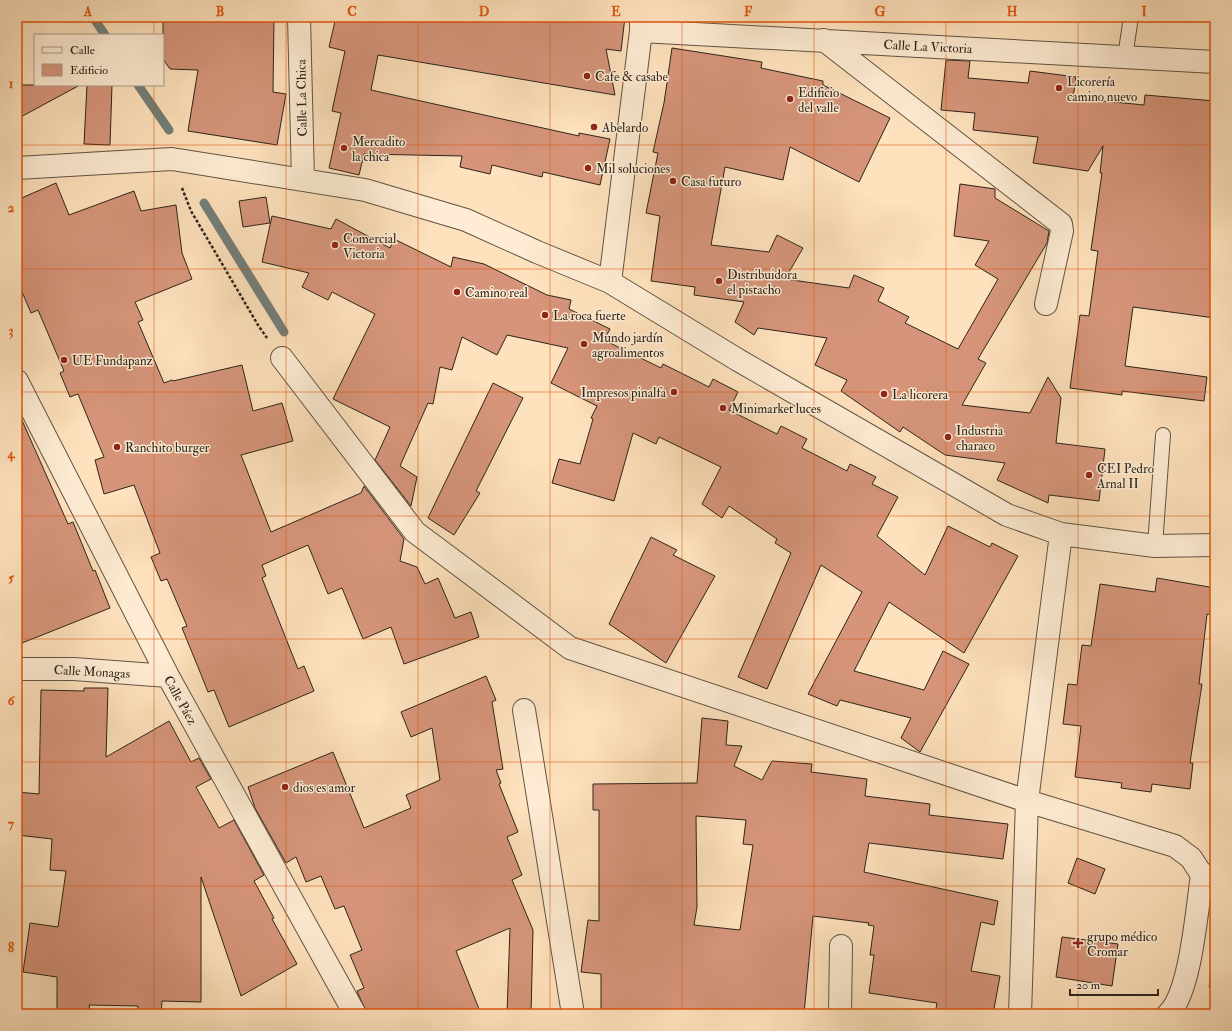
<svg xmlns="http://www.w3.org/2000/svg" width="1232" height="1031" viewBox="0 0 1232 1031" font-family="'IM FELL Double Pica',serif">
<style>
.green{fill:#bec493;stroke:#757456}
.lines{fill:none;stroke-linecap:round;stroke-linejoin:round}
.stream{stroke:#737f7a;stroke-width:9}
.building{fill:#d6957b;stroke:#2c241a;fill-rule:evenodd}
.service-casing{stroke:#605443;stroke-width:16}
.minor-casing{stroke:#605443;stroke-width:24}
.path{stroke:#2c241a;stroke-width:2.5;stroke-dasharray:3 2;stroke-linecap:butt}
.service{stroke:#feecd4;stroke-width:14}
.minor{stroke:#feecd4;stroke-width:22}
.grid{fill:none;stroke:#df560d;stroke-width:1;stroke-opacity:0.55}
.poi-dot{fill:#8f2418;stroke:#feecd4;stroke-width:1.5}
.labels{text-anchor:middle;stroke-width:3;stroke-linejoin:round;paint-order:stroke}
.street-label{font-size:13px;fill:#2c241a;stroke:#feecd4}
.poi-label{font-size:13px;fill:#2c241a;stroke:#feecd4;text-anchor:start}
.neatline{fill:none;stroke:#df560d;stroke-width:1.5}
.grid-label{font-size:13px;text-anchor:middle;font-weight:bold;fill:#df560d}
</style>
<rect width="100%" height="100%" fill="#fee2bd"/>
<filter id="stains"><feTurbulence type="fractalNoise" baseFrequency=".005" numOctaves="4"/><feColorMatrix values="0 0 0 0 .2 0 0 0 0 .09 0 0 0 0 .02 0 0 0 .5 -.17"/></filter>
<radialGradient id="worn" r=".72"><stop offset=".6" stop-color="#630" stop-opacity="0"/><stop offset="1" stop-color="#630" stop-opacity=".3"/></radialGradient>
<path class="green" d="M1215,945V988L1209,987Z"/>
<g class="lines">
<path class="stream" d="M93,17L105,35
M138,85L169,130
M204,203L284,332"/>
</g>
<path class="building" d="M163,17H274L273,92L286,94L277,145L188,131L198,70L170,69L163,59Z
M336,17L462,19V17H625L621,51L606,49L615,95L378,55L371,90L579,136V133L610,139L600,185L543,172L542,177L492,165L490,174L460,167L462,156L364,154L359,175L329,168L341,113L332,111L345,51L329,47Z
M672,48L762,62L761,68L823,81V85L890,118L859,182L790,147L783,180L725,167L711,245L769,252L777,235L803,248L785,279L849,288L854,275L884,288L878,301L909,317L905,323L958,349L998,279L975,265L989,241L954,236L960,184L995,189V198L1049,231L1047,243L978,359L986,363L962,405L1030,413L1048,377L1061,398L1056,443L1105,449L1099,501L1049,495L1048,503L997,480L1005,463L945,455L903,427L900,432L841,391L847,380L815,365L827,338L758,328L754,335L735,322L744,302L694,295L695,287L651,281L660,216L646,213L658,153L653,152L664,103Z
M946,60L970,61L968,78L1028,83L1030,71L1076,77L1073,98L1144,105L1145,95L1215,101V318L1133,307L1125,366L1207,377L1204,401L1122,391V395L1070,388L1080,315L1089,316L1098,251L1091,250L1102,173H1100L1103,146L1088,171L1033,163L1038,137L973,130L975,113L941,110Z
M17,85H80L17,119Z
M87,85H112L110,145L84,144Z
M56,183L69,215L134,191L141,211L176,205L182,253L192,279L135,302L143,320L138,322L164,383L172,380L173,381L242,365L253,411L282,403L293,441L241,455L271,532L361,493L364,486L404,539L400,561L417,567L425,584L438,578L455,618L471,612L479,637L404,664L391,627L363,639L342,588L328,594L308,545L262,565L266,576L262,578L298,669L304,666L314,691L229,727L214,690L208,692L198,667L182,628L187,626L167,579L161,581L151,557L160,553L134,485L104,494L95,460L104,457L78,394L70,397L60,373L64,371L38,310L31,313L17,280V200Z
M266,197L270,223L243,227L239,201Z
M272,216L331,229L336,219L390,248L394,239L451,267L453,257L484,264L547,295L571,300L569,309L610,329L604,340L661,368L663,364L709,387L713,379L738,392L729,410L777,434L781,426L807,439L802,448L847,471L850,464L876,477L872,484L898,497L877,536L925,575L948,526L990,547L992,543L1018,556L964,653L889,602L854,671L924,690L943,651L969,664L920,752L901,738L911,718L840,700L837,706L808,694L862,592L821,565L767,689L738,677L791,553L775,543L777,539L729,506L722,518L702,504L721,467L659,437L656,444L633,433L614,501L552,483L559,459L580,464L593,419L591,418L597,406L551,383L568,348L507,335L497,355L462,337L452,370L440,367L433,404L428,403L400,466L417,477L411,506L375,460L390,427L333,399L375,314L332,292L328,300L302,287L309,273L262,262Z
M493,383L523,398L476,491L480,493L454,535L428,518Z
M17,409L68,524L73,522L93,571L95,570L110,608L17,645Z
M651,537L677,550L673,555L715,576L666,663L609,624Z
M1157,578L1215,588V615L1207,614L1199,684H1202L1190,763H1193L1190,789L1152,784L1151,792L1121,788L1122,783L1075,777L1081,726L1063,724L1068,684L1077,685L1082,645L1091,646L1100,584L1155,592Z
M486,676L496,700L492,702L503,769L496,770L501,783L499,784L518,832L507,837L522,875L512,880L533,930L531,1014H507L510,928L456,951L481,1014H367L357,991L364,988L350,955L362,950L344,906L335,909L321,876L306,882L296,857L286,863L255,808L248,787L333,752L364,828L411,808L406,795L440,780L432,728L411,737L401,712Z
M84,688H108L106,757L169,721L191,762L199,758L211,779L196,787L219,828L234,820L264,875L254,881L274,918L272,919L297,964L241,996L201,877V1002L162,1001L161,1014H138V1006L89,1005L90,1012L57,1013V977L23,972L30,923L58,927L66,871L50,870L52,839L17,835V792L39,794L41,690L84,691Z
M702,718L728,721L726,745L742,746L734,766L762,780L772,761L812,764L811,772L867,779L865,796L930,804L929,815L1008,824L1003,859L869,843L864,872L998,901L994,925L981,922L971,971L1000,976L993,1014H935L937,1003L869,993L874,955H870L874,926L868,925L869,923L813,916L804,1014H601V974L581,972L588,920L599,921V810H593V784L697,783ZM696,816L746,820L743,844L753,845L740,930L694,925L697,907Z
M1077,858L1105,869L1095,894L1068,883Z
M1062,937L1118,944L1112,986L1056,977Z"/>
<g class="lines">
<defs>
<path id="service" d="M1125,57L1131,17
M1155,546L1163,435"/>
<path id="minor" d="M299,17L303,180
M641,31L1215,62
M824,40L1061,224L1062,231L1046,304
M17,168L172,159L365,190L466,220L537,252L610,282L738,360L1007,515L1061,534L1155,546L1215,545
M610,282L641,31V17
M282,358L415,532L570,648L1027,801L1175,846L1191,858L1202,875L1215,876
M17,381L168,676L355,1014
M17,669H74L168,676
M524,710L573,1014
M840,1014L841,946
M1020,1014L1027,801L1061,534
M1168,1014C1191,993 1197,907 1202,875"/>
</defs>
<use href="#service" class="service-casing"/>
<use href="#minor" class="minor-casing"/>
<path class="path" d="M182,188L191,211L258,325L267,338"/>
<use href="#service" class="service"/>
<use href="#minor" class="minor"/>
</g>
<path class="grid" d="M154,17V35M286,17V1014M418,17V1014M550,17V1014M682,17V1014M814,17V1014M946,17V1014M1078,17V1014M154,85V1014M17,145H1215M17,269H1215M17,392H1215M17,516H1215M17,639H1215M17,762H1215M17,886H1215"/>
<g class="poi-dot">
<circle cx="587" cy="76" r="4"/>
<circle cx="1059" cy="88" r="4"/>
<circle cx="790" cy="99" r="4"/>
<circle cx="594" cy="127" r="4"/>
<circle cx="344" cy="148" r="4"/>
<circle cx="588" cy="168" r="4"/>
<circle cx="673" cy="181" r="4"/>
<circle cx="335" cy="245" r="4"/>
<circle cx="719" cy="281" r="4"/>
<circle cx="457" cy="292" r="4"/>
<circle cx="545" cy="315" r="4"/>
<circle cx="584" cy="344" r="4"/>
<circle cx="64" cy="360" r="4"/>
<circle cx="674" cy="392" r="4"/>
<circle cx="884" cy="394" r="4"/>
<circle cx="723" cy="408" r="4"/>
<circle cx="948" cy="437" r="4"/>
<circle cx="117" cy="447" r="4"/>
<circle cx="1089" cy="475" r="4"/>
<circle cx="285" cy="787" r="4"/>
<path d="M1076 937h4v4h4v4h-4v4h-4v-4h-4v-4h4z"/>
</g>
<g class="labels">
<g class="street-label">
<text transform="translate(928 46) rotate(3)" y="5">Calle La Victoria</text>
<text transform="translate(301 98) rotate(-91)" y="5">Calle La Chica</text>
<text transform="translate(92 671) rotate(3)" y="5">Calle Monagas</text>
<text transform="translate(181 700) rotate(61)" y="5">Calle Páez</text>
</g>
<g class="poi-label">
<text x="595" y="81">Cafe &amp; casabe</text>
<text x="1067" y="86">Licorería<tspan x="1067" dy="15">camino nuevo</tspan></text>
<text x="798" y="97">Edificio<tspan x="798" dy="15">del valle</tspan></text>
<text x="602" y="132">Abelardo</text>
<text x="352" y="146">Mercadito<tspan x="352" dy="15">la chica</tspan></text>
<text x="596" y="173">Mil soluciones</text>
<text x="681" y="186">Casa futuro</text>
<text x="343" y="243">Comercial<tspan x="343" dy="15">Victoria</tspan></text>
<text x="727" y="279">Distribuidora<tspan x="727" dy="15">el pistacho</tspan></text>
<text x="465" y="297">Camino real</text>
<text x="553" y="320">La roca fuerte</text>
<text x="592" y="342">Mundo jardín<tspan x="592" dy="15">agroalimentos</tspan></text>
<text x="72" y="365">UE Fundapanz</text>
<text x="666" y="397" text-anchor="end">Impresos pinalfa</text>
<text x="892" y="399">La licorera</text>
<text x="731" y="413">Minimarket luces</text>
<text x="956" y="435">Industria<tspan x="956" dy="15">characo</tspan></text>
<text x="125" y="452">Ranchito burger</text>
<text x="1097" y="473">CEI Pedro<tspan x="1097" dy="15">Arnal II</tspan></text>
<text x="293" y="792">dios es amor</text>
<text x="1087" y="941">grupo médico<tspan x="1087" dy="15">Cromar</tspan></text>
</g>
</g>
<rect width="1232" height="1031" fill="none" stroke="#fee2bd" stroke-width="44"/>
<rect x="34" y="34" width="130" height="52" fill="#feecd4" stroke="#aa9c8a"/>
<rect x="42" y="47" width="20" height="6" fill="#feecd4" stroke="#aa9c8a"/>
<text x="70" y="54" font-size="12" fill="#2c241a">Calle</text>
<rect x="42" y="64" width="20" height="12" fill="#d6957b" stroke="#aa9c8a"/>
<text x="70" y="74" font-size="12" fill="#2c241a">Edificio</text>
<path d="M1070 989v6h88v-6" fill="none" stroke="#2c241a" stroke-width="2"/>
<text x="1076" y="989" font-size="12" fill="#2c241a" stroke="#feecd4" stroke-width="3" paint-order="stroke">20 m</text>
<rect x="22" y="22" width="1188" height="987" class="neatline"/>
<g class="grid-label">
<text x="88" y="16">A</text>
<text x="220" y="16">B</text>
<text x="352" y="16">C</text>
<text x="484" y="16">D</text>
<text x="616" y="16">E</text>
<text x="748" y="16">F</text>
<text x="880" y="16">G</text>
<text x="1012" y="16">H</text>
<text x="1144" y="16">I</text>
<text x="11" y="88">1</text>
<text x="11" y="212">2</text>
<text x="11" y="335">3</text>
<text x="11" y="458">4</text>
<text x="11" y="582">5</text>
<text x="11" y="705">6</text>
<text x="11" y="828">7</text>
<text x="11" y="952">8</text>
</g>
<rect width="100%" height="100%" filter="url(#stains)"/>
<rect width="100%" height="100%" fill="url(#worn)"/>
</svg>
